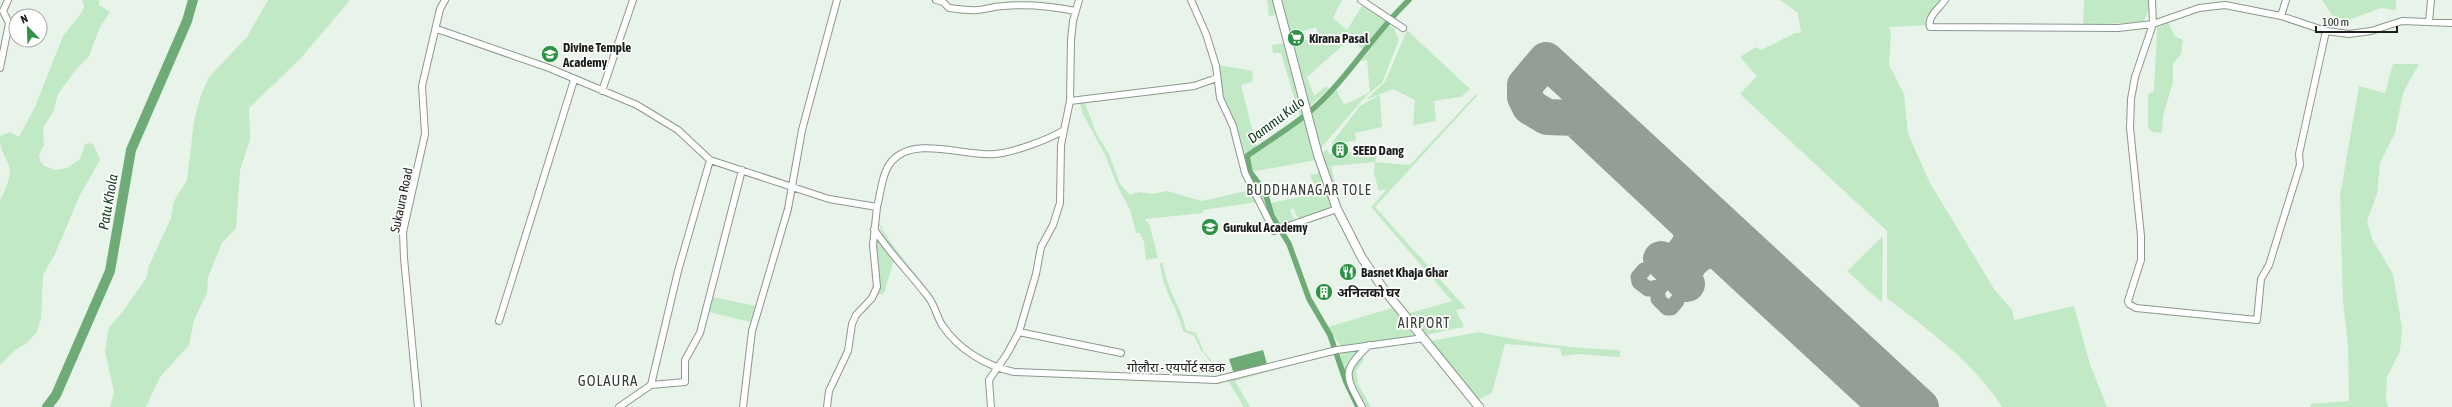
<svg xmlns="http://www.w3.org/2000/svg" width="2452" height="407" viewBox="0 0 2452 407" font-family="'Asap Condensed','Noto Sans Devanagari',sans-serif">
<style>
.green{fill:#c2e9c6}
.water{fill:#6eab77}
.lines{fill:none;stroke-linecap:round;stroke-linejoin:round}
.canal{stroke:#6eab77;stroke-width:5.5}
.river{stroke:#6eab77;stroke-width:10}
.taxiway{stroke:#959e96;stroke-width:15}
.runway{stroke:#959e96;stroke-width:36}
.minor-casing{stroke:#8c988d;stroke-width:8}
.major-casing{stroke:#8c988d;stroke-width:10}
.minor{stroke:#fff;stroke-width:6}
.major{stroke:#fff;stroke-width:8}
.labels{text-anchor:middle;stroke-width:3.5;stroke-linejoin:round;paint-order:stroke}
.poi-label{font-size:13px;font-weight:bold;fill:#1b1f1b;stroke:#fff;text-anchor:start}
.street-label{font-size:13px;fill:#1b1f1b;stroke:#fff}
.water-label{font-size:14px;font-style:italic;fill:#13401d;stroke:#fff}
.neighbourhood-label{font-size:14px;letter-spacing:1px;fill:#353e35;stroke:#fff}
.quarter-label{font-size:15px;letter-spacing:1px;fill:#353e35;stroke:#fff}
</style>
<rect width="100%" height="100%" fill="#e8f4e9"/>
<path class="green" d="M82,0H99V5L110,12L100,27L89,56L75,71L58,94L54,110L43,128L44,145L39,155L40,161L44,166L56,170L67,168L80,159L85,144L89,143L94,145L100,160L80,195L55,254L43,275L41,318L37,332L27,343L15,350L0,365V200C5,192 12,175 9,166C4,153 0,151 0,136L10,132L19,137L35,107L63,36L82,12L84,6Z
M268,0H350L301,58L249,108L250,140L240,170L236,228L222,243L208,277L207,293L194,320L189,345L160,377L146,407H110L114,392L105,351L109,327L121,314L147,277L148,268L171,218L174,201L187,180L194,121L201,95L209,77L247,37Z
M1267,0H1273L1277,15L1269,16Z
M1280,0H1342L1333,18L1347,30L1362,6L1388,21L1374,35L1364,50L1349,40L1307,77L1314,96L1326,86L1329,89L1309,107L1292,45L1319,36L1316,27L1289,35Z
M1780,0H1941L1931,11L1928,25L1889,27L1891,33L1889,65L1904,94L1908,134L1930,183L1994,289L2012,310L2014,320L2074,306L2090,364L2107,407H2002C1973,361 1929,331 1887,298V231L1740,94L1757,76L1740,57L1756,47L1761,50L1795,33H1801L1798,13Z
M2084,0H2149V10L2143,22L2083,25Z
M2322,0H2393L2396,1V10L2381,8L2346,21L2332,15Z
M2168,22L2175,36L2183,40L2181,54L2173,64V83L2163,115L2162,133L2152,132L2148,127V94L2154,91L2157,28Z
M1387,25L1394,28L1399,40L1382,83L1366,96L1320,149L1311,112L1335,87L1344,105L1370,92L1367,60L1360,61C1372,50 1373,35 1387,25Z
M1407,30L1470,89L1461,97L1434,101L1436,121L1413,125L1415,100L1393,89L1366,100L1385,82Z
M1284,43L1305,114L1300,117L1281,53H1273L1272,45Z
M2393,64H2419L2403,93L2395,133L2380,163L2377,194L2367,221L2372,239L2393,274L2402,328L2400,351L2387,377L2386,400L2388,407H2311L2310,404L2349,401L2348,347L2343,300L2340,196L2359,86L2385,93Z
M1218,65L1253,71L1252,82L1241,85L1257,148L1246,156C1247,174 1260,183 1267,198C1271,208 1272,218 1278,228L1274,229L1253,188L1236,125L1222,96Z
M1476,94L1477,96L1375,207L1466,308L1456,310L1464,327L1425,335L1406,314L1452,301L1371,207L1387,189L1379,191L1374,174L1375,162L1331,166L1340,202L1337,203L1320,155L1327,149L1329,154L1379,149L1375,162L1410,165Z
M1380,95L1382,127L1355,133L1356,141L1331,144L1360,106Z
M1084,100L1096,133L1109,154L1120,184L1130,195L1139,192L1152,194L1167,191L1202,201L1251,190L1257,202L1203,210V213L1145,219L1150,226L1158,258L1146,260L1144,242L1140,233H1136L1130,210L1118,187L1105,155L1083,114L1079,101Z
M1305,117L1316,160L1251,172L1248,157Z
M1320,173L1333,207L1299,221L1293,208L1290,210L1295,222L1280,227L1273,216L1271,203L1318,193L1310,175Z
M879,223C893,250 914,270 931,295C937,303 939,314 945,322C956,341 979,355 998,363L996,365C984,359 973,354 964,345C946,327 882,246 879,223Z
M1883,236L1882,303L1847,271Z
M876,237L898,263H893L884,293L877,295L879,278Z
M1160,263H1163C1166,288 1181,306 1186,330L1196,333L1204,352L1226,377H1222L1201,350L1194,336L1183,331C1177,306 1162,290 1160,263Z
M713,297L756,306L750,322L709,312Z
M1392,308L1415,337L1341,347L1328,327Z
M1478,332C1524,342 1572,349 1620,350V357L1578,354L1562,356L1560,348L1505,344L1492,393L1480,399L1476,397L1431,341Z
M1365,347L1349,366L1345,375L1340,352Z
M1362,355L1364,360L1356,370L1358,384L1371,407H1366L1350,377V371Z
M1281,366L1282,368L1235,381L1250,407H1244L1228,381Z"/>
<path class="water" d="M1263,350L1267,364L1234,374L1229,359Z"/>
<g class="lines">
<path class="canal" d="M1358,407L1346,382L1330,335L1309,299L1289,244L1272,216L1265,192L1250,172L1247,156C1267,142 1288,129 1307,114C1347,81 1372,35 1409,0"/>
<path class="river" d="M47,407L56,395L110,271L131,150L187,21L193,0"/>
<path class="taxiway" d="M1666,186C1681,201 1714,221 1697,246L1658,290V299L1667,308H1671L1677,301
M1697,246C1720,228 1739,255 1755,269
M1644,270L1638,277L1639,282L1648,289L1659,287"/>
<path class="runway" d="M1887,407L1717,250C1702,246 1677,268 1687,284L1661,259C1677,269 1697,242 1691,227L1575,118L1547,117L1530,107L1525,97V85L1546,60L1921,407"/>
<defs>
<path id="minor" d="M936,0L943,2L949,8C958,9 968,11 977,10C985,10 994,6 1004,6C1029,4 1051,6 1075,11
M1191,0L1206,34L1216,66L1220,98L1233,126L1245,173L1274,231L1337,209
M1361,0L1403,28
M1945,0C1940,8 1927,16 1930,27L2118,28L2153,24L2199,8L2225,5L2281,16L2326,31L2349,34L2371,31L2402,21L2452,23
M2152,0L2153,24L2135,77L2131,99L2130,128L2141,236V260L2128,301L2129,304L2136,308L2257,320L2261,279L2269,265L2300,165L2299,154L2326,31
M2281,16L2286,0
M2429,22L2431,0
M437,29L549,68L637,105L678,130L710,160L829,199L877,207C881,192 882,172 892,161C915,135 965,157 995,154C1012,153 1050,139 1064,130
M0,68L9,23L3,11L8,0
M602,91L633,0
M1070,101L1194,86L1217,78
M874,229C890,254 911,274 929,298C935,306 937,317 942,325C959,350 986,366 1014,372L1216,380L1337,350L1424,338
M499,321L574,80
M1019,332L1121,353
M651,385L678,271L710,160
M418,407L404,258L403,232L425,134L422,86L440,9L445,0
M619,407L651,385L685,382V360L700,333L742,170
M743,407L752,331L788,209L802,130L837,0
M827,407L829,391L848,351L852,324L856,315L872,298L877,287L873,245L877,207
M991,407L989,380L1007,354L1019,332L1036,274L1041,247L1053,225L1060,203L1061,145L1070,101L1071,40L1073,21L1079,0
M1362,407C1345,375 1341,372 1369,345"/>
<path id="major" d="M1277,0L1318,155L1337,209L1362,258L1385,291L1479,407"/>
</defs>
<use href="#minor" class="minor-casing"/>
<use href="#major" class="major-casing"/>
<use href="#minor" class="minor"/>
<use href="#major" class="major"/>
</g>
<defs>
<symbol id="supermarket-disc" viewBox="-11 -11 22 22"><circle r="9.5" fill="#2f9247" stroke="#fff"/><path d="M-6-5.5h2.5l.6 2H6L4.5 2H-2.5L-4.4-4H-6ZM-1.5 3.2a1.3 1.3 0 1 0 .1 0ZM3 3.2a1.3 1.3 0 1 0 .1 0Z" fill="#fff"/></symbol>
<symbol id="school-disc" viewBox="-11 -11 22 22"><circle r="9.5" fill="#2f9247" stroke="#fff"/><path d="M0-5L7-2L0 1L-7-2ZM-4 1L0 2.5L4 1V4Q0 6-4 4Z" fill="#fff"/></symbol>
<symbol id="building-disc" viewBox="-11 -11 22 22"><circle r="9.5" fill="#2f9247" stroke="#fff"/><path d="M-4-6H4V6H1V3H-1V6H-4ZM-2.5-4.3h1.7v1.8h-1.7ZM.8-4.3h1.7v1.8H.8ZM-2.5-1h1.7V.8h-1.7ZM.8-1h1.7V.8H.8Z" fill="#fff"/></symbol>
<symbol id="restaurant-disc" viewBox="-11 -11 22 22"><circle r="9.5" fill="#2f9247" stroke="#fff"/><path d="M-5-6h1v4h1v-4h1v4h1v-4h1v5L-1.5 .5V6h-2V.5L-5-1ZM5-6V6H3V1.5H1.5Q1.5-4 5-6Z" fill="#fff"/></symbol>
</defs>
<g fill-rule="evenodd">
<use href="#supermarket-disc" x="1286" y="28" width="20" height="20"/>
<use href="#school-disc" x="540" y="44" width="20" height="20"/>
<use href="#building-disc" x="1330" y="140" width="20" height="20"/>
<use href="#school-disc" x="1200" y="217" width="20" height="20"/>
<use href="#restaurant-disc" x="1338" y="262" width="20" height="20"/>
<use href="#building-disc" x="1314" y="282" width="20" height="20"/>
</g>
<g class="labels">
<g class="poi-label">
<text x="1309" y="43">Kirana Pasal</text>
<text x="563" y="52">Divine Temple<tspan x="563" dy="15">Academy</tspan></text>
<text x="1353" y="155">SEED Dang</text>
<text x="1223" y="232">Gurukul Academy</text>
<text x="1361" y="277">Basnet Khaja Ghar</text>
<text x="1337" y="297">अनिलको घर</text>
</g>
<g class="street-label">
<text transform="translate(401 200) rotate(-78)" y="5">Sukaura Road</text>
<text x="1176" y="372">गोलौरा - एयर्पोर्ट सडक</text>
</g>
<g class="water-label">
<text transform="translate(1276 120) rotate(-37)" y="5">Dammu Kulo</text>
<text transform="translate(108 202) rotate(-80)" y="5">Patu Khola</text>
</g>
<g class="neighbourhood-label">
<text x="1309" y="195">BUDDHANAGAR TOLE</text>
<text x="1424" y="328">AIRPORT</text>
</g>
<g class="quarter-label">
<text x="608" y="386">GOLAURA</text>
</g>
</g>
<g transform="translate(28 28) rotate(337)"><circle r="19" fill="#ffffff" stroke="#a4a5a4"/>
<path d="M0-3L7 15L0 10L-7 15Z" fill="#2f9247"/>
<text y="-6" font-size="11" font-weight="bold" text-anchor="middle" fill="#1b1f1b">N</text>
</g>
<path d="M2316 26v6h81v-6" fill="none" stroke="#1b1f1b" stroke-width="2"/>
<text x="2322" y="26" font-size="12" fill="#1b1f1b" stroke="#ffffff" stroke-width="3" paint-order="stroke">100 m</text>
</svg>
